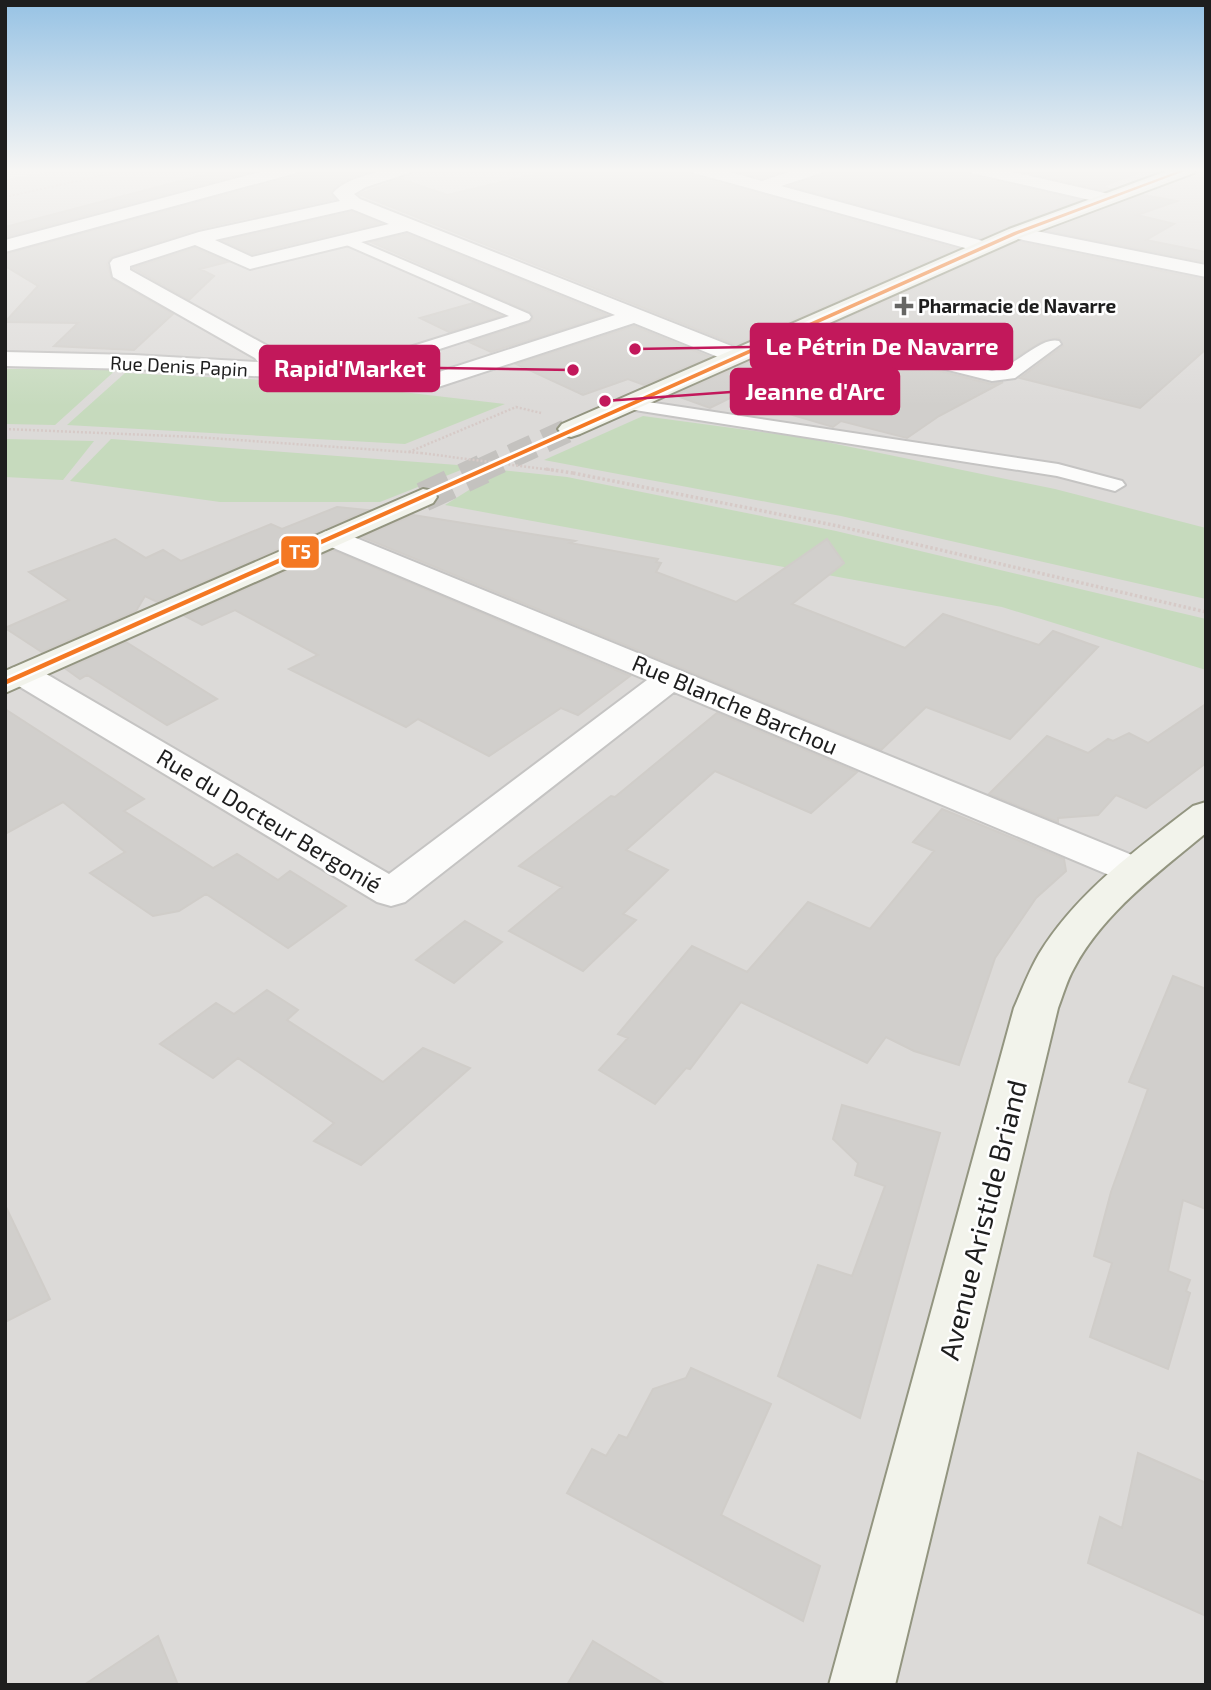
<svg xmlns="http://www.w3.org/2000/svg" width="1211" height="1690" viewBox="0 0 1211 1690" font-family="'Exo 2',sans-serif">
<style>
.residential{fill:#dcdad8}
.forest{fill:#c6dabd}
.building{fill:#d1cfcc;stroke:#d0cdc9;stroke-width:2}
.lines{fill:none;stroke-linecap:round;stroke-linejoin:round}
.secondary-tunnel-far1{stroke:#c4c2bf;stroke-width:24;stroke-dasharray:24 12;stroke-linecap:butt}
.secondary-tunnel{stroke:#c4c2bf;stroke-width:30;stroke-dasharray:30 15;stroke-linecap:butt}
.lane-casing{stroke:#c5c4c3;stroke-width:4}
.street-casing{stroke:#c5c4c3;stroke-width:4}
.secondary-casing{stroke:#939580;stroke-width:4}
.path-far2{stroke:#d6cac7;stroke-width:2;stroke-dasharray:2 2;stroke-linecap:butt}
.path-far1{stroke:#d6cac7;stroke-width:2.5;stroke-dasharray:2 2;stroke-linecap:butt}
.path{stroke:#d6cac7;stroke-width:3.5;stroke-dasharray:2.5 2.5;stroke-linecap:butt}
.lane{fill:#fcfcfb;fill-rule:evenodd}
.street{fill:#fcfcfb;fill-rule:evenodd}
.secondary{fill:#f2f3eb;fill-rule:evenodd}
.path-bridge-far1{stroke:#d6cac7;stroke-width:2.5;stroke-dasharray:2 2;stroke-linecap:butt}
.path-bridge{stroke:#d6cac7;stroke-width:3.5;stroke-dasharray:2.5 2.5;stroke-linecap:butt}
.bus-1-casing{stroke:#fff;stroke-width:5}
.bus-1{fill:#f47823;fill-rule:evenodd}
.poi-dot{fill:#666664;stroke:#fff;stroke-width:2.5}
.labels{text-anchor:middle;stroke-width:5;stroke-linejoin:round;paint-order:stroke}
.far-poi-label{font-size:19px;font-weight:bold;fill:#1e1e1e;stroke:#fff;text-anchor:start}
.far-street-label{font-size:19px;fill:#1e1e1e;stroke:#fff}
.street-label{font-size:23px;fill:#1e1e1e;stroke:#fff}
.near-street-label{font-size:28px;fill:#1e1e1e;stroke:#fff}
.leader{fill:none;stroke:#c2185b;stroke-width:2.5}
.callout-dot{fill:#c2185b;stroke:#fff;stroke-width:2.5}
.callout{fill:#c2185b;stroke:#c2185b;stroke-width:2.5}
.callout-label{font-size:24px;text-anchor:middle;font-weight:bold;fill:#fff}
.line-badge{stroke:#fff;stroke-width:2.5}
.badge-label{font-size:19px;text-anchor:middle;font-weight:bold;fill:#fff}
</style>
<rect width="100%" height="100%" fill="#edebe7"/>
<path class="residential" d="M64,169H1206V1685H5V179Z"/>
<path class="forest" d="M118,368L55,425L5,424V369Z
M125,373L325,383L505,404L405,444L67,425Z
M643,416L807,438L1055,489L1206,528V599L841,516L544,460Z
M5,439L94,441L63,480L5,477Z
M111,439L471,466L380,502H220L70,481Z
M501,470L567,477L836,531L1206,619V670L1002,607L445,505Z"/>
<path class="building" d="M226,169H261L5,237V227Z
M300,169H377L337,186L330,193L335,199L198,229L111,257L107,264L112,279L173,314L134,350L54,346L78,323L5,322L38,286L5,266V254L297,176Z
M557,169H690L693,176L957,249L736,345L359,194L401,179L447,195Z
M729,169H790L762,178Z
M825,169H968L971,176L1079,200L982,238L790,186L822,175Z
M1012,169H1137L1138,173L1100,187L1110,189L1106,191Z
M1143,195L1177,201L1137,215L1174,224L1146,240L1206,252V262L1048,231Z
M352,212L380,223L252,254L223,241Z
M407,234L607,315L491,352L469,342L530,322L533,318L531,313L371,242Z
M1019,242L1206,280V349L1140,408L1020,378L1063,346L1059,338L1043,341L1008,362L992,368L827,327Z
M195,248L227,262L200,269L214,276L189,300L133,268Z
M473,303L502,316L449,332L420,318Z
M634,326L710,357L644,385L628,379L583,395L516,364Z
M805,337L991,384L1003,382L939,416L907,438L841,421L833,427L732,397L710,408L674,395Z
M337,507L368,510L157,602L145,596L136,611L42,652L5,628L69,600L29,572L115,539L146,558L163,550L181,561L271,524L282,529Z
M413,515L575,541L570,543L658,559L656,562L661,563L656,572L736,602L827,539L844,563L792,604L905,648L943,614L1039,645L1053,631L1098,647L1010,739L926,707L881,750L362,537Z
M333,550L630,676L578,715L561,708L489,756L418,719L406,727L289,669L318,655L235,610L202,625L185,616Z
M126,642L217,699L167,725L87,675L80,679L66,669Z
M1206,704V763L1146,808L1116,795L1098,815L1058,818V822L989,794L1047,736L1088,753L1108,739L1113,741L1129,733L1148,743Z
M5,709L144,799L124,811L213,868L237,854L278,880L290,871L346,906L288,948L206,894L179,911L153,916L90,873L125,852L63,802L5,834Z
M717,713L857,772L811,813L715,771L626,850L668,870L623,914L636,920L583,971L509,931L562,887L519,866L611,796L615,797Z
M942,809L1064,859L1066,871L1036,898L995,958L959,1065L914,1051L886,1037L867,1063L741,1002L690,1069L686,1068L655,1104L599,1070L628,1038L618,1034L692,946L747,972L808,902L870,929L934,851L913,842Z
M465,921L502,942L454,983L416,960Z
M1173,976L1206,989V1209L1183,1200L1168,1271L1190,1280L1186,1291L1190,1293L1168,1369L1090,1337L1112,1263L1094,1256L1111,1192L1148,1089L1129,1082Z
M267,990L298,1010L287,1020L383,1082L423,1048L470,1068L361,1165L314,1141L334,1123L238,1058L213,1078L160,1044L216,1003L234,1014Z
M842,1105L940,1133L860,1418L778,1376L818,1265L852,1276L885,1186L855,1175L858,1163L833,1139Z
M5,1205L50,1299L5,1322Z
M691,1368L771,1404L721,1515L820,1566L803,1621L567,1493L592,1449L606,1456L619,1435L627,1438L653,1389L686,1378Z
M1138,1453L1206,1483V1616L1088,1563L1100,1517L1122,1528Z
M158,1636L178,1685H84Z
M593,1641L666,1685H567Z"/>
<g class="lines">
<path class="secondary-tunnel-far1" d="M479,471L571,429"/>
<path class="secondary-tunnel" d="M423,497L483,469"/>
<defs>
<path id="lane" d="M347,236L529,314L531,317L529,320L393,364L357,381H345L342,377L345,373L381,356L509,316L342,243V237Z
M799,323L992,371C1015,368 1040,336 1059,341L1061,344L1015,378L992,381L793,331L791,328L793,325Z
M628,399L1058,464L1122,481L1125,485L1115,491L1057,476L622,408L619,404L622,400Z"/>
<path id="street" d="M271,169H298L296,173L5,252V240Z
M386,169H411L409,173L366,187L354,194L360,199L744,351L747,356L744,361H728L634,323L438,387L134,369L5,366V352L134,355L258,362L255,358L113,277L110,263L113,259L199,232L340,201L333,193C345,179 369,175 386,169ZM352,209L389,224L252,257L215,240ZM407,231L615,315L436,373L282,364L271,348L130,270V266L195,245L250,269Z
M692,169H719L762,181L798,169H823L821,173L781,186L990,243L993,247L990,251H976L694,173Z
M970,169H1000L1109,194L1112,198L1103,203L972,173Z
M1016,227L1206,265V277L1009,237L1007,233Z
M334,529L1149,862L1155,871L1149,880L1135,884L1121,880L674,692L405,902L391,906L377,902L12,682L7,675L12,668L24,665L36,668L389,874L647,680L324,544L320,538L324,532Z"/>
<path id="secondary" d="M1172,169H1196L1194,173L1023,237L580,434L571,437L562,434L558,429L562,424L1009,229Z
M423,489L433,491L437,497L433,503L5,693V671Z
M1206,802V833C1159,872 1103,913 1074,968C1067,980 1063,995 1058,1008L895,1685H829L1014,1008C1022,990 1029,971 1039,954C1076,893 1137,849 1193,806Z"/>
</defs>
<use href="#lane" class="lane-casing"/>
<use href="#street" class="street-casing"/>
<use href="#secondary" class="secondary-casing"/>
<path class="path-far2" d="M5,197L132,169"/>
<path class="path-far1" d="M5,429L196,437L421,453
M409,452L516,407L541,413"/>
<path class="path" d="M573,473L838,526L1206,612"/>
<use href="#lane" class="lane"/>
<use href="#street" class="street"/>
<use href="#secondary" class="secondary"/>
<path class="path-bridge-far1" d="M421,453L559,471"/>
<path class="path-bridge" d="M546,469L573,473"/>
<defs>
<path id="bus-1" d="M1184,169H1190L1018,234L5,685V680L1014,232Z"/>
</defs>
<use href="#bus-1" class="bus-1-casing"/>
<use href="#bus-1" class="bus-1"/>
</g>
<linearGradient id="sky" x2="0" y2="1"><stop stop-color="#96c2e4"/><stop offset="0.42" stop-color="#f7f6f4"/><stop offset="1" stop-color="#f7f6f4" stop-opacity="0"/></linearGradient>
<rect width="1211" height="406" fill="url(#sky)"/>
<path class="poi-dot" d="M900.5 295.5h7v7h7v7h-7v7h-7v-7h-7v-7h7z"/>
<g class="labels">
<g class="far-poi-label">
<text x="918" y="313">Pharmacie de Navarre</text>
</g>
<g class="far-street-label">
<text transform="translate(179 366) rotate(3)" y="7">Rue Denis Papin</text>
</g>
<g class="street-label">
<text transform="translate(735 705) rotate(23)" y="8">Rue Blanche Barchou</text>
<text transform="translate(269 821) rotate(31)" y="8">Rue du Docteur Bergonié</text>
</g>
<g class="near-street-label">
<text transform="translate(983 1220) rotate(-76)" y="10">Avenue Aristide Briand</text>
</g>
</g>
<path class="leader" d="M635 349L751 347M573 370L439 368M605 401L731 392"/>
<g class="callout-dot">
<circle cx="635" cy="349" r="7"/>
<circle cx="573" cy="370" r="7"/>
<circle cx="605" cy="401" r="7"/>
</g>
<g class="callout">
<rect x="751" y="324" width="261" height="45" rx="7"/>
<rect x="260" y="346" width="179" height="45" rx="7"/>
<rect x="731" y="369" width="168" height="45" rx="7"/>
</g>
<g class="callout-label">
<text x="882" y="355">Le Pétrin De Navarre</text>
<text x="350" y="377">Rapid'Market</text>
<text x="815" y="400">Jeanne d'Arc</text>
</g>
<rect class="line-badge" x="280" y="535" width="40" height="34" rx="7" fill="#f47823"/>
<g class="badge-label">
<text x="300" y="559">T5</text>
</g>
<rect width="1211" height="1690" fill="none" stroke="#1e1e1e" stroke-width="14"/>
</svg>
